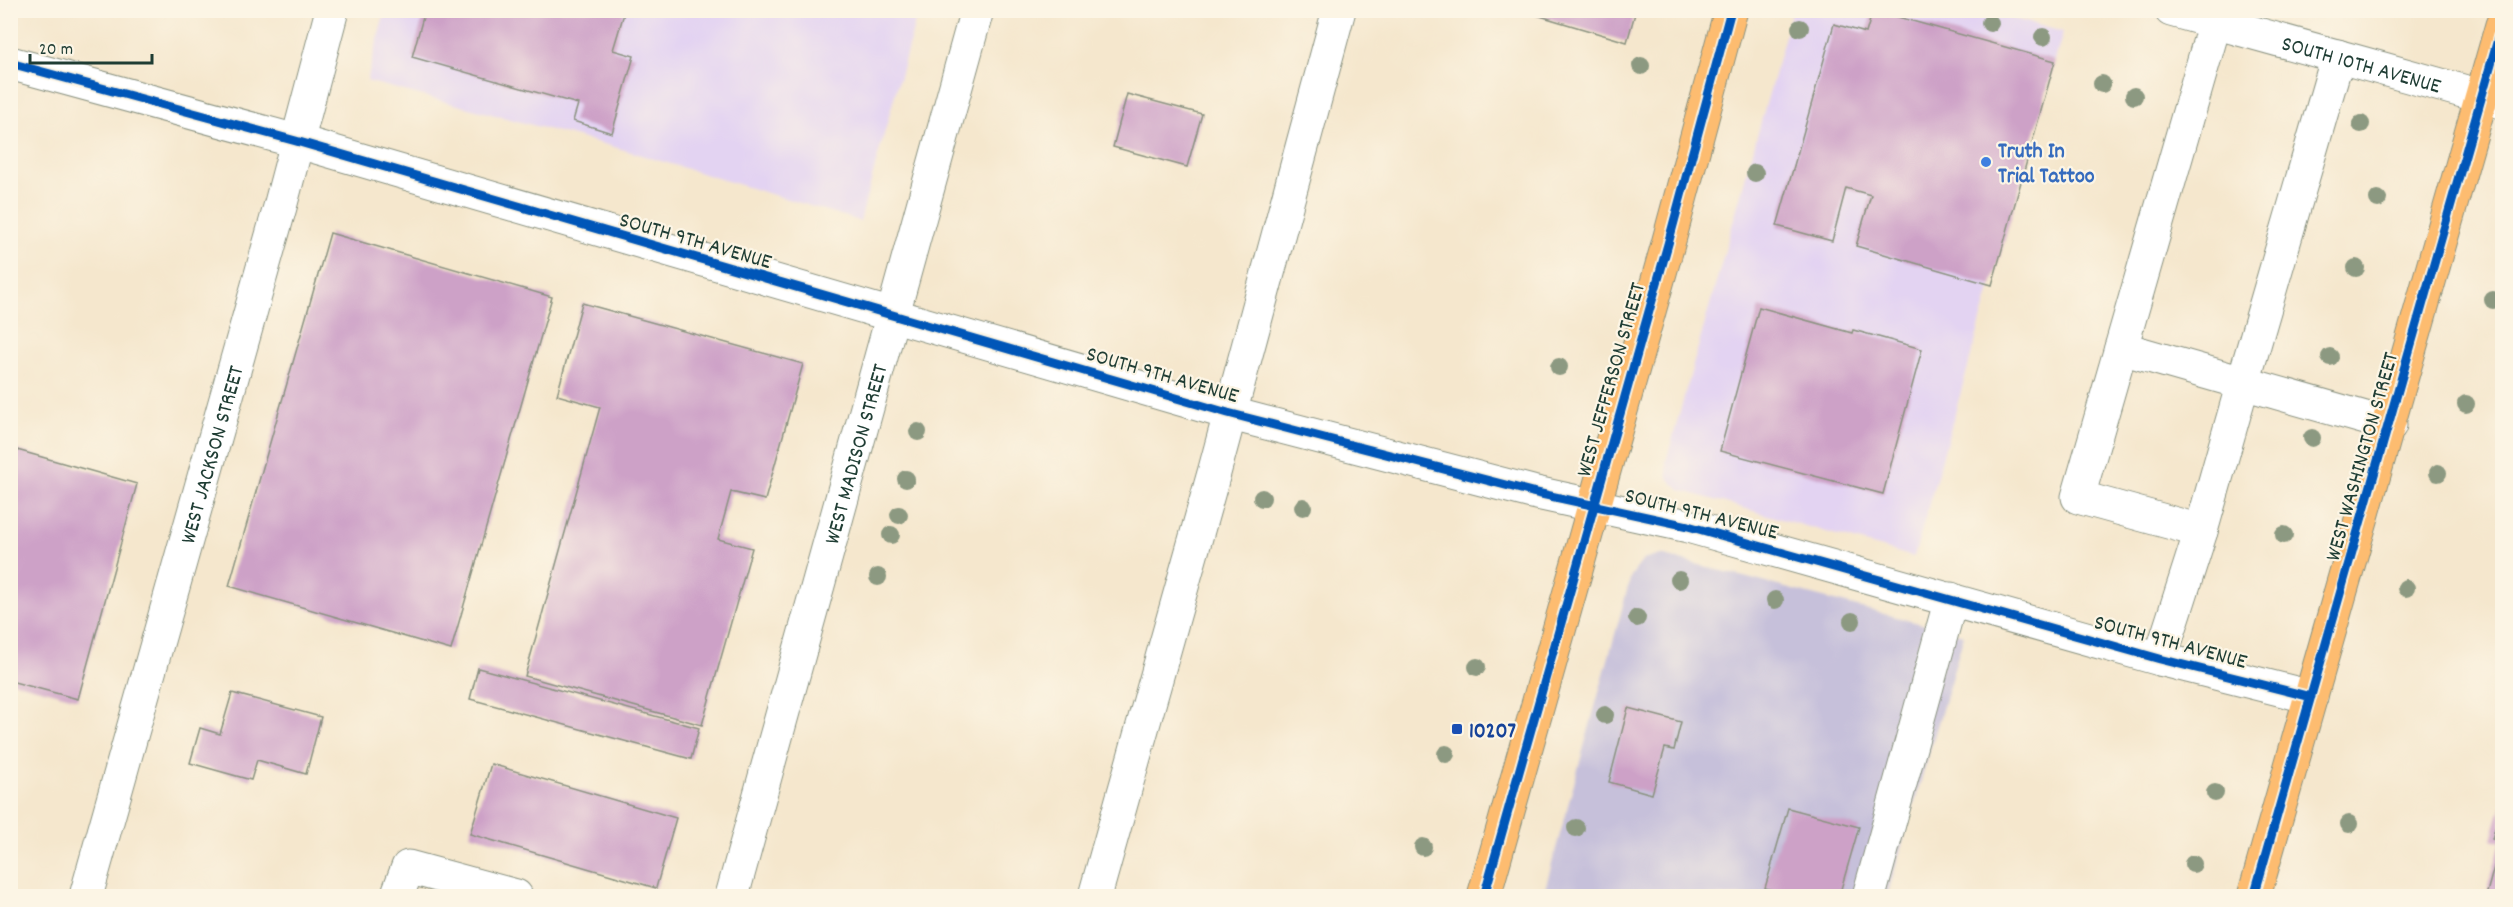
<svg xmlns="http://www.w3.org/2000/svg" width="2513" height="907" viewBox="0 0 2513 907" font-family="Dekko,sans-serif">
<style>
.built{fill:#e3d3f2}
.industrial{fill:#c6c0da}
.building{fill:#cda1c7}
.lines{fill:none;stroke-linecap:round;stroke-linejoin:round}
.minor-casing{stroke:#8a9280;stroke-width:35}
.major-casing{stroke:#8a9280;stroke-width:35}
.minor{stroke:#fff;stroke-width:33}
.major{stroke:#fdbc70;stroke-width:33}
.cycleway-casing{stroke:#fcf5e5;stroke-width:13}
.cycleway{stroke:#0057b8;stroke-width:9}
.tree{fill:#8c9981}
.shop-dot{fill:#3f7fe0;stroke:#fcf5e5;stroke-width:2}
.transit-dot{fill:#1a4fb4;stroke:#fcf5e5;stroke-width:2}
.labels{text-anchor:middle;stroke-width:4.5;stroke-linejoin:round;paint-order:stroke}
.street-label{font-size:22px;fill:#1f3d34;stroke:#fcf5e5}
.shop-label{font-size:22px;font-weight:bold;fill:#366cbe;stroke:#fcf5e5;text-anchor:start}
.transit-label{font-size:22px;font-weight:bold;fill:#164399;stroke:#fcf5e5;text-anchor:start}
</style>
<rect width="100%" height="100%" fill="#fcf5e5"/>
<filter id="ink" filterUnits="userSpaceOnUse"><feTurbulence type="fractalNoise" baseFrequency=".0167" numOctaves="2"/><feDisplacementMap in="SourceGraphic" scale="12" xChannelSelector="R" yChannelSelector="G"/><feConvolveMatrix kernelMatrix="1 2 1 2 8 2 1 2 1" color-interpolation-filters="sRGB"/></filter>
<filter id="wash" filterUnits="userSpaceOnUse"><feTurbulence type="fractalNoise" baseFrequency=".008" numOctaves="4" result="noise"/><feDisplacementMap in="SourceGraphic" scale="24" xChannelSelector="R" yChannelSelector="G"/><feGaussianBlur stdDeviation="1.35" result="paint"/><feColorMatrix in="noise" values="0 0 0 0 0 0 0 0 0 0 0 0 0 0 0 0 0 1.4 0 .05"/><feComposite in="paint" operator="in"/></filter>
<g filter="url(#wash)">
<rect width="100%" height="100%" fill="#f5e7cd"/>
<path class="built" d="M385,11H918L860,221L611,146L367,81Z
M1792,11H1985L2063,32L1914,557L1680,490L1668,478L1666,462Z"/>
<path class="industrial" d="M1661,555L1964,635L1887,896H1543L1631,576L1643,560Z"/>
<g id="blocks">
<path class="building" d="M425,10H625L613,50L634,56L612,133L573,121L578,104L412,57Z
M1520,10H1636L1627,42Z
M1873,10L2055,61L1992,285L1856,246L1871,195L1846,188L1832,241L1777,226L1834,24L1866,33Z
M1127,94L1202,114L1187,167L1113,147Z
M330,233L552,297L451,650L229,586Z
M582,303L803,364L765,500L731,492L718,539L752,548L702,725L525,676L600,407L557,395Z
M1759,307L1852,333L1853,330L1922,349L1883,494L1720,451Z
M10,448L137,484L78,699L10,681Z
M478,668L699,728L691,759L470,699Z
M232,693L321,717L306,774L257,760L251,780L190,763L200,728L220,734Z
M1628,708L1681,722L1674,750L1665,748L1652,794L1609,782Z
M491,764L676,818L656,888L470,834Z
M2502,805V896H2486L2501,842L2492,839Z
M1788,808L1859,827L1839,896H1796L1765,888Z"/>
</g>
</g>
<g filter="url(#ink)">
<use href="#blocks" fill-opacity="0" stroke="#8a9280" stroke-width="1.5"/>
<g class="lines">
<defs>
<g id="minor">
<path id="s1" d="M2171,10L2502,102"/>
<path d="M10,63L296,141L1228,413L1532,492L1688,526L2160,659L2311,697"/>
<path d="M2121,348L2243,383L2338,56"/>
<path d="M2201,531L2243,383L2390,425"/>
<path d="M2160,659L2201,531L2078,497L2215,22"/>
<path id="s2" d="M86,896L280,207L332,10"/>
<path d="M397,896L408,867L516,896"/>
<path id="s3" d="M732,896L977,10"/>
<path d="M1095,896L1214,473L1339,10"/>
<path d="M1869,896L1951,599"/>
</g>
<path id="major" d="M1484,896L1668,244L1731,10
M2254,896L2502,25"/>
</defs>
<use href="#minor" class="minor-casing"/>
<use href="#major" class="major-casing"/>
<use href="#minor" class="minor"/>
<use href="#major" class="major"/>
<defs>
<path id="cycleway" d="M10,63L296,141L1228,413L1532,492L1688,526L2160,659L2311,697
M1484,896L1668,244L1731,10
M2254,896L2502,25"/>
</defs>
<use href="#cycleway" class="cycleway-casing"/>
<use href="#cycleway" class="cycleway"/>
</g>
<g class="tree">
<circle cx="1990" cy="23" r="9"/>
<circle cx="1800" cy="28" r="9"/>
<circle cx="2043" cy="37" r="9"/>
<circle cx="1641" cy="66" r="9"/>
<circle cx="2102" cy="84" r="9"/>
<circle cx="2134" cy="96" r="9"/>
<circle cx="2361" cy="124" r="9"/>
<circle cx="1755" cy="173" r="9"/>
<circle cx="2378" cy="199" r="9"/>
<circle cx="2356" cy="268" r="9"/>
<circle cx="2493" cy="300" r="9"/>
<circle cx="2330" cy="357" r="9"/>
<circle cx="1559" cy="367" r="9"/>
<circle cx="2466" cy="404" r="9"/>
<circle cx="918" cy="432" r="9"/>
<circle cx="2312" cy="438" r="9"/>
<circle cx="2438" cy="473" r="9"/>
<circle cx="906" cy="479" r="9"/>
<circle cx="1262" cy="498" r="9"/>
<circle cx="1303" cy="507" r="9"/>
<circle cx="899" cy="515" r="9"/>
<circle cx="891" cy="535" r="9"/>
<circle cx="2284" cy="535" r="9"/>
<circle cx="878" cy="577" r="9"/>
<circle cx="1679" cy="580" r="9"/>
<circle cx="2406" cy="588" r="9"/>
<circle cx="1775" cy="600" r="9"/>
<circle cx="1637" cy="618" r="9"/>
<circle cx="1852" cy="621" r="9"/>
<circle cx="1477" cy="667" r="9"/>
<circle cx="1605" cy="715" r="9"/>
<circle cx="1446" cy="754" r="9"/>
<circle cx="2215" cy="793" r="9"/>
<circle cx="2349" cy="824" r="9"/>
<circle cx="1576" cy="828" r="9"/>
<circle cx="1423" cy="847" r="9"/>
<circle cx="2193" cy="864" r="9"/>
</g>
</g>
<circle class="shop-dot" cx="1986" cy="162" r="6"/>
<rect class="transit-dot" x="1451" y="723" width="12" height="12" rx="3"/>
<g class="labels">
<g class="street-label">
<text dy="8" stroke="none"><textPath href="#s1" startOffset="198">SOUTH 10TH AVENUE</textPath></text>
<text transform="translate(696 239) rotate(16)" y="8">SOUTH 9TH AVENUE</text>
<text transform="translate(1163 373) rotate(16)" y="8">SOUTH 9TH AVENUE</text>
<text transform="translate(1609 379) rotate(-74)" y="8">WEST JEFFERSON STREET</text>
<text dy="8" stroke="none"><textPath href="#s3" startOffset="459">WEST MADISON STREET</textPath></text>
<text dy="8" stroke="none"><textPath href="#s2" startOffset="459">WEST JACKSON STREET</textPath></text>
<text transform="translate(2360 456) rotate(-74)" y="8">WEST WASHINGTON STREET</text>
<text transform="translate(1702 512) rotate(14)" y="8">SOUTH 9TH AVENUE</text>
<text transform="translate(2171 640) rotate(15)" y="8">SOUTH 9TH AVENUE</text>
</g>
<g class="shop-label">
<text x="1998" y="157">Truth In<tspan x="1998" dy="25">Trial Tattoo</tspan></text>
</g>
<g class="transit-label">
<text x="1469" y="737">10207</text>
</g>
</g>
<rect width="2513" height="907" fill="none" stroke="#fcf5e5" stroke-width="36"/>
<path d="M30 54v9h122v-9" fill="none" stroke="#1f3d34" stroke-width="3"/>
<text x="39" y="54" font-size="18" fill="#1f3d34" stroke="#fcf5e5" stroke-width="4.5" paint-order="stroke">20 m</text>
</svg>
